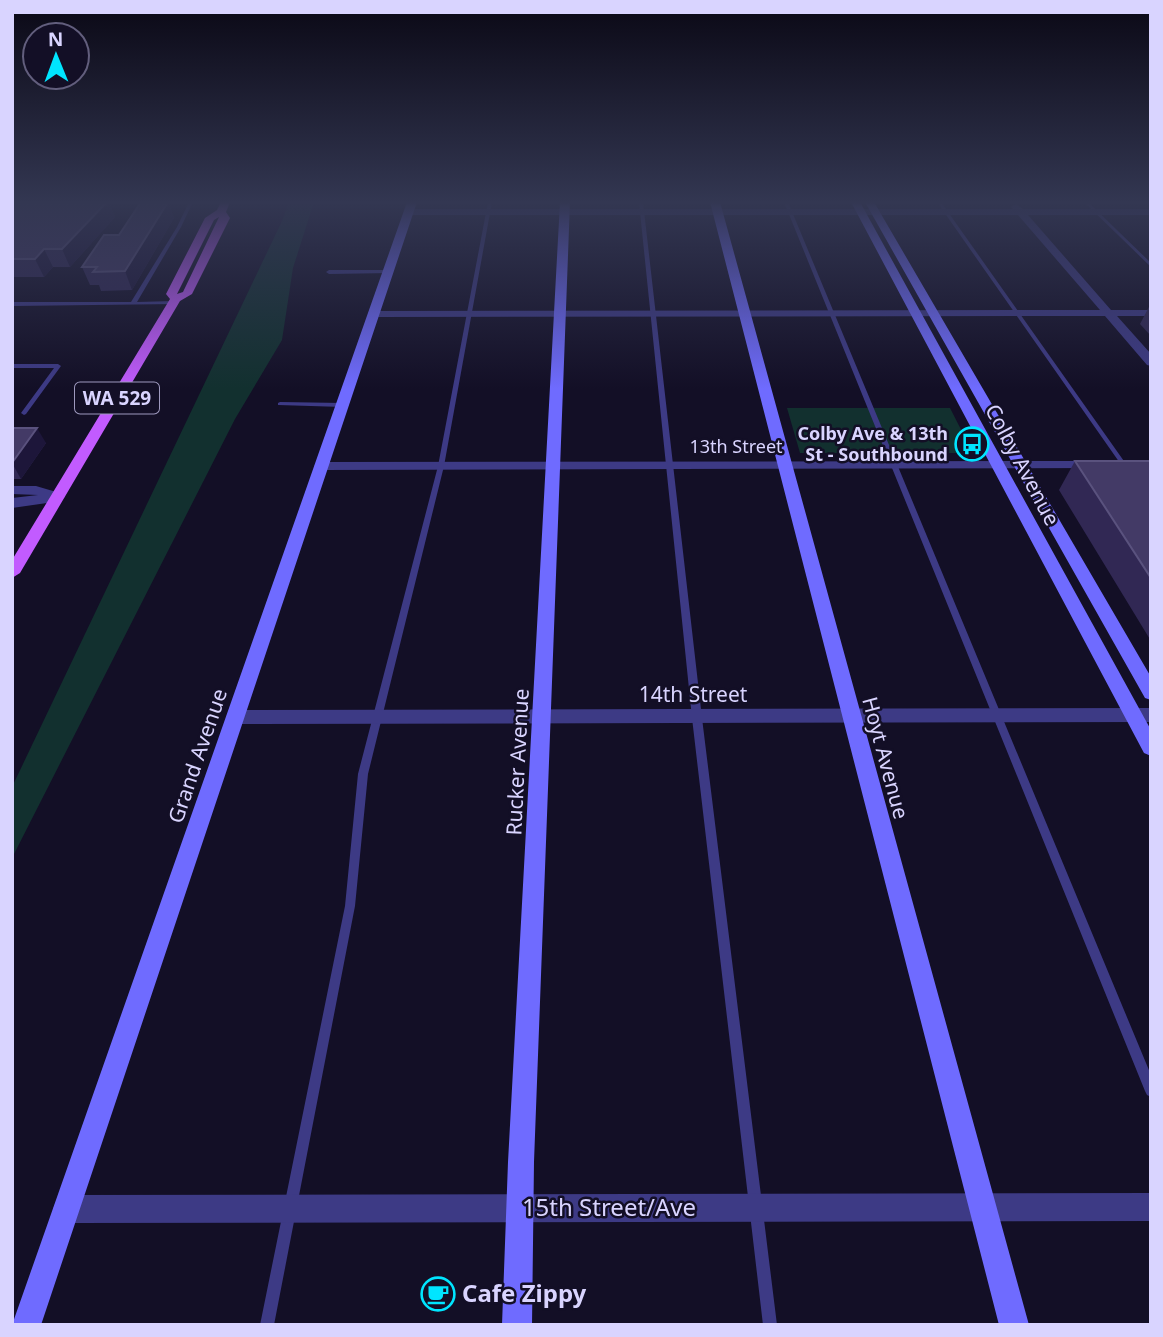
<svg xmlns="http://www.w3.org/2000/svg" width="1163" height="1337" viewBox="0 0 1163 1337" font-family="'Noto Sans',sans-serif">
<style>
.green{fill:#12302f}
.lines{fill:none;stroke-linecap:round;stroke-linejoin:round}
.lane{fill:#3d3a85;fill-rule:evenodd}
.street{fill:#3d3a85;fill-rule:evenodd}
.secondary{fill:#6f6bff;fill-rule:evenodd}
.primary{fill:#c25bff;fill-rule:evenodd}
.wall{fill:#312854}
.shaded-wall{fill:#1d163a}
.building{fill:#433a66;stroke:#5a527e;stroke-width:2}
.labels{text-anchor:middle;stroke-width:5;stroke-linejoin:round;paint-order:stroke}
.far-poi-label{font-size:18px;font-weight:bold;fill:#d9d4ff;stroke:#130f26;text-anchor:end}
.far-street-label{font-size:18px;fill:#d9d4ff;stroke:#130f26}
.shield{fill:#130f26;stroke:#9e99be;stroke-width:2}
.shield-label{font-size:19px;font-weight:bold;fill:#d9d4ff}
.street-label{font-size:21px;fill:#d9d4ff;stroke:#130f26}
.near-street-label{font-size:24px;fill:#d9d4ff;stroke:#130f26}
.near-poi-label{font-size:24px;font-weight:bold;fill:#d9d4ff;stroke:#130f26;text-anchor:start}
</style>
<rect width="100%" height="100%" fill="#130f26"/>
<path class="green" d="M289,202H314L293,268L282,340L235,419L12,858V787L282,221Z
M787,408H950L973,453H800Z"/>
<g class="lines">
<path class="lane" d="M189,202H193L181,227L137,302L174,301L177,303L176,304L12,306V302H131L177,227Z
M488,202H492L444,466L368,774L355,906L274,1325H260L345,906L358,774L438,466Z
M639,202H643L702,718L777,1325H763L692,718Z
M784,202H788L1151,1075V1097L1147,1095L1145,1091Z
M937,202H941L1126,464V466H1122Z
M1084,202H1088L1151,263V267Z
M389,270L391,271V273L329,274L326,272L329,270Z
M12,364H58L61,366L26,414L24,415L21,413L54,368H12Z
M280,402L343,403L346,405L343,407L278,405V403Z"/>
<path class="street" d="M1016,204L1023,209H1151V215H1028L1111,310H1151V316H1117L1151,354V366L1147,365L1105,316L375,317L369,314L375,311L1100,310L1018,215H409L404,212L409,209H1013L1011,207Z
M1095,461L1102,465L1100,468L321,470L314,466L321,462Z
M12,486H36L63,494L65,497L54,502L12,508V498L38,495L12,494Z
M1151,708V722L235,724L229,722L226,717L229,712L235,710Z
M1151,1193V1221L67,1223L57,1219L53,1209L57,1199L67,1195Z"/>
<path class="secondary" d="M407,202H417L41,1325H12Z
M560,202H570L534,1162L532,1325H502L508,1162Z
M710,202H720L1029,1325H999Z
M851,202H860L1151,730V756L1144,753Z
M865,202H874L1151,677V700L1145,698Z"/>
<path class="primary" d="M221,202H230L226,212L230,218L192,294L180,301L20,573L12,578V560L170,299L166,294L205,218L217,210ZM219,217L183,292L177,294L214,220Z"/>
</g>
<path class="wall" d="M12,202H109L115,217L70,267H53L44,277H12Z
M141,202H168L174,218L132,290L101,291L99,285H90L82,267L119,235Z
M1151,303V336L1140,324Z
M12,428L46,443L21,479H12Z
M1075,461H1151V641L1059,490Z"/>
<path class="shaded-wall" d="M107,202H109L115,217L70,267L62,249Z
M168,202L174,218L132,290L125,271Z
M44,249L53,267L44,277L35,259Z
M37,428L46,443L21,479L12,463Z"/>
<path class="building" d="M12,202H107L62,249H44L35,259H12Z
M141,202H168L125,271L93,272L97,267H82L104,235H119Z
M12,428H37L12,463Z
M1075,461H1151V578Z"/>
<linearGradient id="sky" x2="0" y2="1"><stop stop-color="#0a0815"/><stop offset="0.52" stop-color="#333752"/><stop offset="1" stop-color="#333752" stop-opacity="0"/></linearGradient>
<rect width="1163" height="389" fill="url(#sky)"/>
<defs>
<symbol id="bus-ring" viewBox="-11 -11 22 22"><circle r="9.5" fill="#130f26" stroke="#00e5ff" stroke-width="1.5"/><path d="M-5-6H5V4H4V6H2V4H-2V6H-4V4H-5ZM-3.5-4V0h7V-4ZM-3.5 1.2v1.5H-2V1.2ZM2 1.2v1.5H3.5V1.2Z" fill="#00e5ff"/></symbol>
<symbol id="cafe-ring" viewBox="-11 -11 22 22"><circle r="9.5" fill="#130f26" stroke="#00e5ff" stroke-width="1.5"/><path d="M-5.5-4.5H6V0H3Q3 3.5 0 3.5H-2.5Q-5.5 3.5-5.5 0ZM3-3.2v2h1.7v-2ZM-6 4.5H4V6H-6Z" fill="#00e5ff"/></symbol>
</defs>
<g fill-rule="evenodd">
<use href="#bus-ring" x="953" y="425" width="38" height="38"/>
<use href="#cafe-ring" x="419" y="1275" width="38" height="38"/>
</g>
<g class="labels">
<g class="far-poi-label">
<text x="948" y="440">Colby Ave &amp; 13th<tspan x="948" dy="21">St - Southbound</tspan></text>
</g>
<g class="far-street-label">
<text x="736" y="453">13th Street</text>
</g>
<rect class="shield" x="75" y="382.5" width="84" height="31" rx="5"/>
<g class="shield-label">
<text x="117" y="405">WA 529</text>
</g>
<g class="street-label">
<text transform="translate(1022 465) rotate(62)" y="7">Colby Avenue</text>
<text x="693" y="702">14th Street</text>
<text transform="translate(198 756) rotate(-71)" y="7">Grand Avenue</text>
<text transform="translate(885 758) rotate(75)" y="7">Hoyt Avenue</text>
<text transform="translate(518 762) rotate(-87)" y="7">Rucker Avenue</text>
</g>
<g class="near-street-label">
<text x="609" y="1216">15th Street/Ave</text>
</g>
<g class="near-poi-label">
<text x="462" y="1302">Cafe Zippy</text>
</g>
</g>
<rect width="1163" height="1337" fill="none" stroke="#d9d4ff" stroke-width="28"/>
<g transform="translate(56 56) rotate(359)"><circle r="33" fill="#130f26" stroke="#625e7d" stroke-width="2"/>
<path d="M0-5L12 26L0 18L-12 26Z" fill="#00e5ff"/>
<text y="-10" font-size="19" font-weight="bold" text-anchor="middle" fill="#d9d4ff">N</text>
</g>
</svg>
